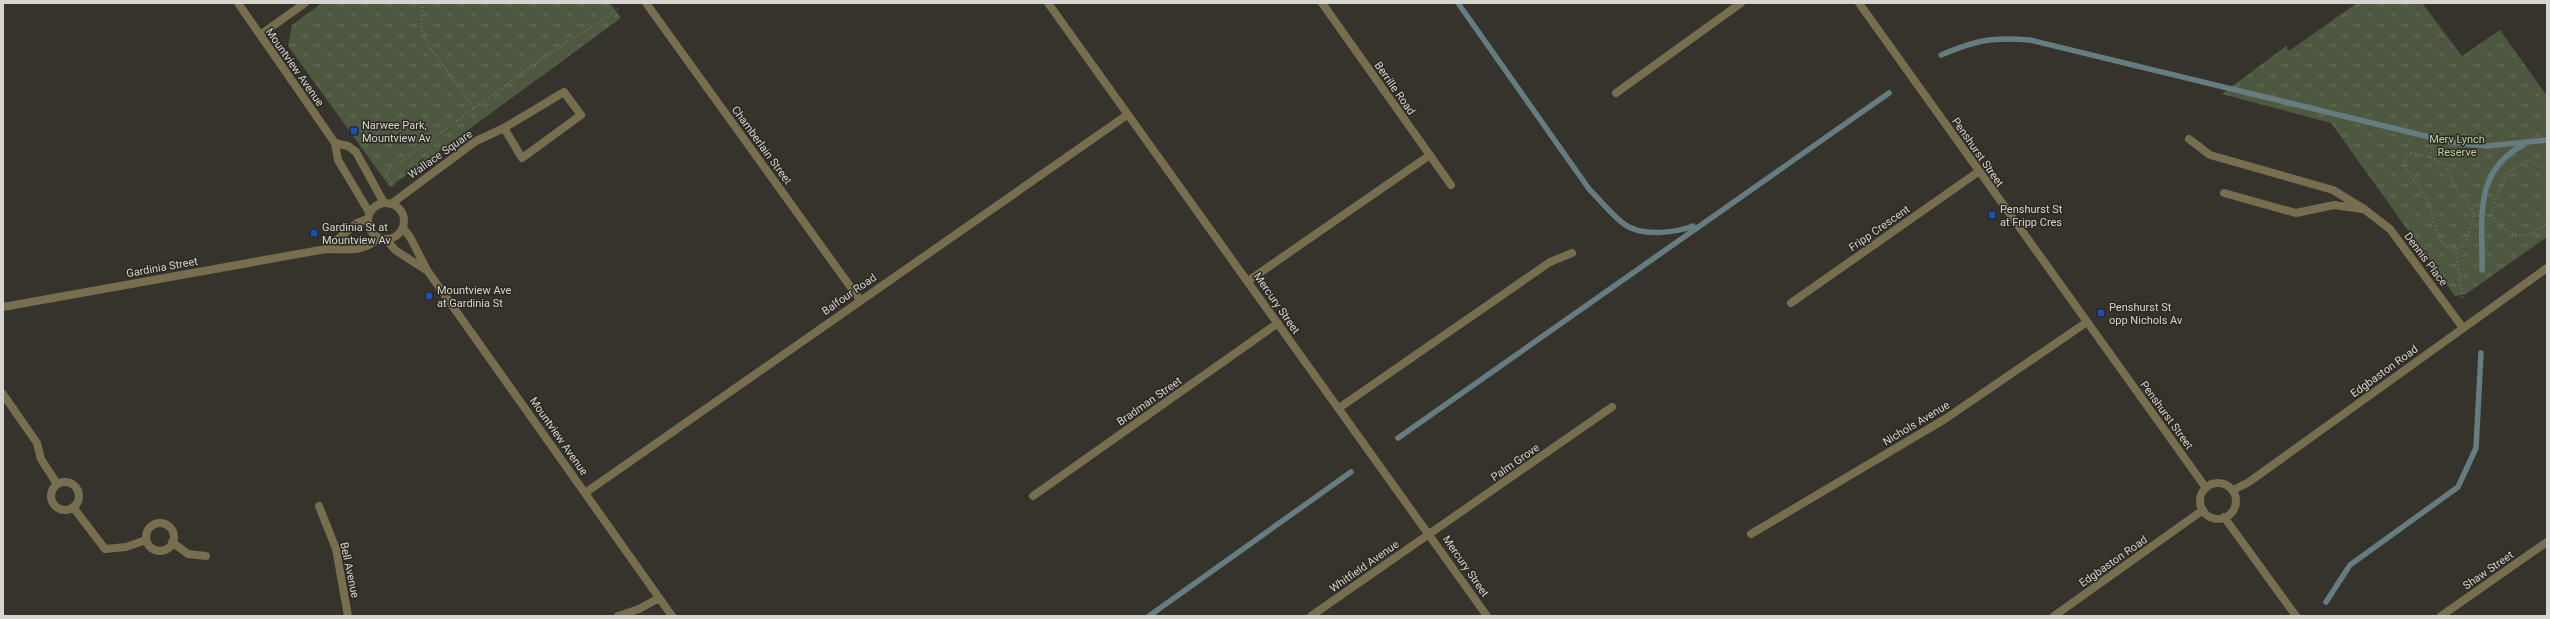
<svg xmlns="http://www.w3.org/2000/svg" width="2550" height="619" viewBox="0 0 2550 619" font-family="Roboto,sans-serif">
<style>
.grass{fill:url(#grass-tufts)}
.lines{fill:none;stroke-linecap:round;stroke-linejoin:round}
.stream{stroke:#657d81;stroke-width:5.5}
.path{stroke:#6f6d66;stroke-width:2.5;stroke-dasharray:1 3;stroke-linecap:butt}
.service{stroke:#776e4f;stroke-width:8}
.minor{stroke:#776e4f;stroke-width:8}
.tertiary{stroke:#776e4f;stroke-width:8}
.transit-dot{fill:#1a4fb4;stroke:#2b2922;stroke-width:1.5}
.labels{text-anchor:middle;stroke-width:3;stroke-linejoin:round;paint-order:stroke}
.street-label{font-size:11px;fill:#d7d5d0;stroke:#2b2922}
.poi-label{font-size:11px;fill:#d7d5d0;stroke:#2b2922;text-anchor:start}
.park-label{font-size:11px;fill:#bcd29f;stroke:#2b2922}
</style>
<defs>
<pattern id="grass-tufts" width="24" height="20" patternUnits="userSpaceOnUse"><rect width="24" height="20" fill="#4e5840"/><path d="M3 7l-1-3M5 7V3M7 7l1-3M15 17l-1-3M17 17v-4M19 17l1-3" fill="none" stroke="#676f5b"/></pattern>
</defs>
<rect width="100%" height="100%" fill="#35332b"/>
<path class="grass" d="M322,3H610L621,18L390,187L288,46L292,25Z
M2357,3H2422L2462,56L2500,30L2547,96V237L2466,294L2455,296L2331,123L2222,94L2286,46L2289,51Z"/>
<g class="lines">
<path class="stream" d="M1458,3L1589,189C1601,201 1611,214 1624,224C1641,237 1675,233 1693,226
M1941,55C1977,40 1991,37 2030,40L2450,142L2487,146L2547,140
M2482,270C2483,221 2472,172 2523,145
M1398,438L1889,93
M2326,602L2350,565L2458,487L2476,448L2481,353
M1149,616L1351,472"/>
<path class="path" d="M423,3L421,29L426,42L474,108
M2411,153L2430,157L2446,166L2458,193L2473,211L2474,216L2466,240L2461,247L2448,248C2436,239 2432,211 2425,197C2420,186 2403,170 2404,159Z
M2430,157L2436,133
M2547,168L2529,161C2505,165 2497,194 2492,215C2496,227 2516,238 2528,235C2535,233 2541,227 2547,223
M394,186L385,173L542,59L618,9
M2474,216L2492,215
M2456,249L2463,300"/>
<path class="service" d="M1616,93L1741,3
M2189,139L2210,155L2333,190L2364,209
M2224,193L2296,213L2334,205L2362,209
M1248,281L1430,155
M3,394L37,443L41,459L57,484
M1339,408L1550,262L1572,253
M51 496a14 14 0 1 1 28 0a14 14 0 1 1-28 0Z
M73,507L105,549L126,547L146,540
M146 537a14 14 0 1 1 28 0a14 14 0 1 1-28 0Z
M172,542L188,554L206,556"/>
<path class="minor" d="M238,3L335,143L338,160L369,212
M646,3L860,300
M1048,3L1487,616
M1322,3L1451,185
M260,35L305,3
M335,143L348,146L356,152L384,203
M368 221a18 18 0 1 1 36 0a18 18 0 1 1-36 0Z
M391,204L476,141L504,128L564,92L581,115L522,158L504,128
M2364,209L2390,229L2463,328
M403,228L410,237L427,270L672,616
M387,240L395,250L426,270
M326,249L357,223L367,219
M1791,303L1978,172
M3,307L326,249C344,249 365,253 378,238
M2233,490L2249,482L2547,268
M585,493L1127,115
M1033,496L1278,323
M319,506L336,549L348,616
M1751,534L1945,419L2087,322
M618,616L639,609L659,598
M1311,616L1612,407
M2054,616L2203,510
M2441,616L2547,542"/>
<path class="tertiary" d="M1859,3L2206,488
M2200 501a18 18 0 1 1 36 0a18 18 0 1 1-36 0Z
M2224,517L2296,616"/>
</g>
<g class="transit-dot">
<rect x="350" y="127" width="8" height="8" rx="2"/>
<rect x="1988" y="211" width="8" height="8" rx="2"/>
<rect x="310" y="229" width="8" height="8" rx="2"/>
<rect x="425" y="292" width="8" height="8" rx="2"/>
<rect x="2097" y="309" width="8" height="8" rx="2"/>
</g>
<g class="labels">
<g class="street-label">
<text transform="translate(295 67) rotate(55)" y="4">Mountview Avenue</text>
<text transform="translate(1395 88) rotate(55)" y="4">Berrille Road</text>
<text transform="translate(762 145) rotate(54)" y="4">Chamberlain Street</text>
<text transform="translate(1978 152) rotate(55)" y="4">Penshurst Street</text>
<text transform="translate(440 154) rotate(-35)" y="4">Wallace Square</text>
<text transform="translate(1879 228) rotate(-35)" y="4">Fripp Crescent</text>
<text transform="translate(2426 259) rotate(53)" y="4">Dennis Place</text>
<text transform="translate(162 267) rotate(-10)" y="4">Gardinia Street</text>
<text transform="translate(849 294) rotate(-35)" y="4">Balfour Road</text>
<text transform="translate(1277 303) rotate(55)" y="4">Mercury Street</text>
<text transform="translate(2384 371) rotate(-36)" y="4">Edgbaston Road</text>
<text transform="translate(1149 401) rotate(-35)" y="4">Bradman Street</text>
<text transform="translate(2167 415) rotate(54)" y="4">Penshurst Street</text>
<text transform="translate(1916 423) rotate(-31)" y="4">Nichols Avenue</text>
<text transform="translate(559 436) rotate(55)" y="4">Mountview Avenue</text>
<text transform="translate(1515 462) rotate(-35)" y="4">Palm Grove</text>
<text transform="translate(2113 561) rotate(-35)" y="4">Edgbaston Road</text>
<text transform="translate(1364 566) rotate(-35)" y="4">Whitfield Avenue</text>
<text transform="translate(1466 566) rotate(55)" y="4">Mercury Street</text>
<text transform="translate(350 570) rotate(78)" y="4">Bell Avenue</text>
<text transform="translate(2488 570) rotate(-35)" y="4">Shaw Street</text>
</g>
<g class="poi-label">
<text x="362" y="129">Narwee Park,<tspan x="362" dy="13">Mountview Av</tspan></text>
<text x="2000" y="213">Penshurst St<tspan x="2000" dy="13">at Fripp Cres</tspan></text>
<text x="322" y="231">Gardinia St at<tspan x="322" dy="13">Mountview Av</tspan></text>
<text x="437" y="294">Mountview Ave<tspan x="437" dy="13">at Gardinia St</tspan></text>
<text x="2109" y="311">Penshurst St<tspan x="2109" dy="13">opp Nichols Av</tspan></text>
</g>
<g class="park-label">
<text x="2457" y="143">Merv Lynch<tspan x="2457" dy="13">Reserve</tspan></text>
</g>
</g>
<rect width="2550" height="619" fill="none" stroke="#d7d5d0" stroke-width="8"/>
</svg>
